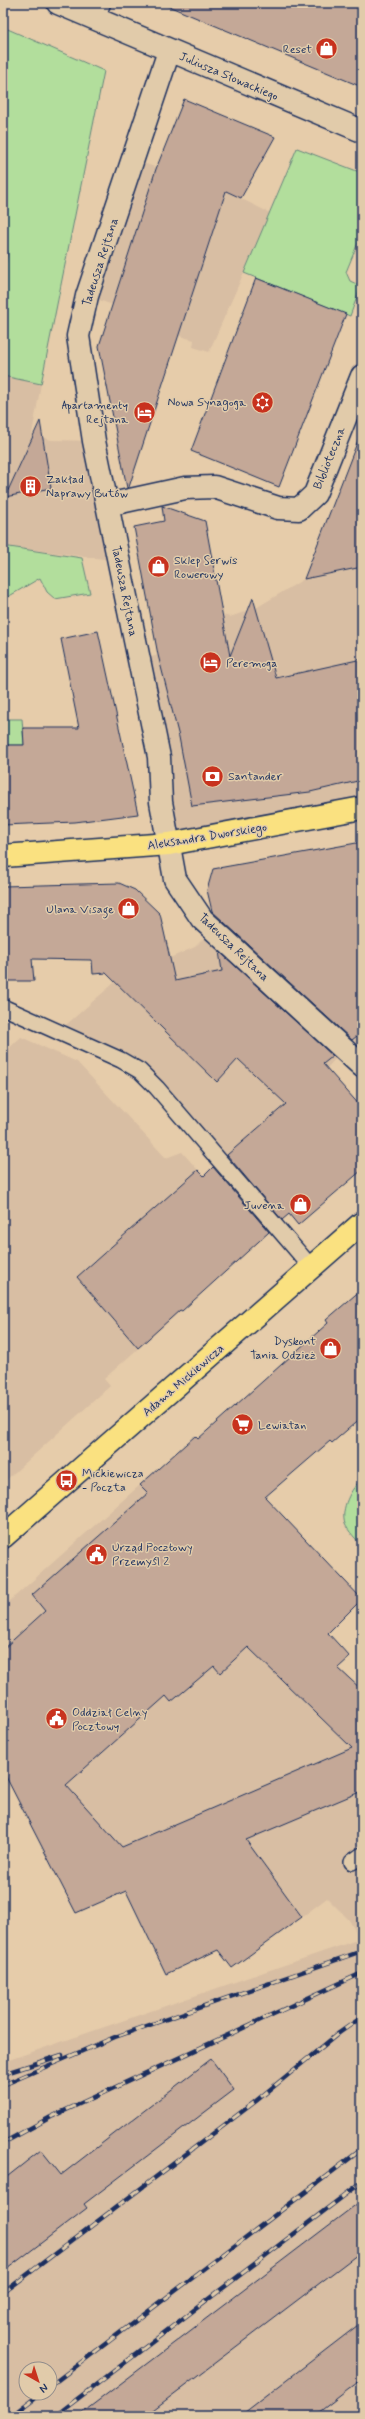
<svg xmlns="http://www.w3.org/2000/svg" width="365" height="2419" viewBox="0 0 365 2419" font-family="Mynerve,sans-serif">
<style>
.built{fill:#d8bea3;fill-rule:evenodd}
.green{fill:#b2de9c;stroke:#66867d}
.building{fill:#c4a897;stroke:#1b2f5e;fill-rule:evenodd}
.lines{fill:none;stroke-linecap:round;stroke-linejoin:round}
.lane-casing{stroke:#1b2f5e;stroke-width:18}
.street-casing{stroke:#1b2f5e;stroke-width:25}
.secondary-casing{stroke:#1b2f5e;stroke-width:25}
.primary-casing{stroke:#1b2f5e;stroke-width:25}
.lane{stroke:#e1cbaa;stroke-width:15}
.street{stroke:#e1cbaa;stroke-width:22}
.secondary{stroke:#e1cbaa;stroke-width:22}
.primary{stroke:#fae180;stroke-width:22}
.rail-casing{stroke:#1b2f5e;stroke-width:4.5}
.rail{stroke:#e1cbaa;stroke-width:3;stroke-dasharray:9;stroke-linecap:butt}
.labels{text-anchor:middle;stroke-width:3;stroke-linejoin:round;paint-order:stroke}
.poi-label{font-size:12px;fill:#1b2f5e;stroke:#e1cbaa;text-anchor:start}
.street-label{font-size:12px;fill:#1b2f5e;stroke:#e1cbaa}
</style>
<rect width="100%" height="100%" fill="#e6ccaa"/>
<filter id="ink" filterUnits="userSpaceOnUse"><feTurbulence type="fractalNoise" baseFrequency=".025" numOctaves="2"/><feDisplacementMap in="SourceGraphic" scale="8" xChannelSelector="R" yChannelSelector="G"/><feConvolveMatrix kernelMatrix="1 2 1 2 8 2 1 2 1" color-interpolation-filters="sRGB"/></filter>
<g filter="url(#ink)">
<path class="built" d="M3,27L54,311L32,434L51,440L94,441L119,561L3,546Z
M134,160L226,191L270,213L209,352L193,347L194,340L176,335L113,305L87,296Z
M362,567V808L169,844L139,661L158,655L223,615L230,617L256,608L304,579Z
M213,929L314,1022L362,972V1066L344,1049L327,1068L221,1161L157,1088L58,1032L115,982L195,947Z
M21,1037L77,1062L166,1158L182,1152L260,1240L104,1379L110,1386L3,1483V1054Z
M140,1485L315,1644L362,1690V2416H3V2062L360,1939L349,1920L327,1898L302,1917L246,1840L76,1913L3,1771V1607ZM26,2369H50V2393H26Z"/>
<path class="green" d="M3,27L104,71L41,384L3,376V276L8,251L3,250Z
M297,148L362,173V233L346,272L350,281L361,286L350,316L244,273Z
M3,546L82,558L90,593L55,599L47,592L40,578L6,598L3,677Z
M3,719H22L24,745H3Z
M362,1479V1546C357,1540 348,1531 345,1524C340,1509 351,1488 362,1479Z"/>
<path class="building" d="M161,3H349L362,8V87Z
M184,99L275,137L241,198L226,191L129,487L127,488L99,346L156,169Z
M256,278L346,314L279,487L191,451Z
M40,421L51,488L5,497Z
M360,435H362V567L304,579Z
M162,506L205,521L230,656L253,598L276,678L362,659V780L310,792L192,806L179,737L158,655L134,527L164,521Z
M98,631L138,814L75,822L3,825V745H24L23,728H79L61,639Z
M362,842V1032L352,1040L212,911L207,890L213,869Z
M119,883L135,890L160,914L175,981L222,971L219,951L333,1056L323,1064L362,1108V1170L298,1225L289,1214L282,1220L227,1155L286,1104L238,1059L217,1082L106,973L93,974L92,960L32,959L34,981H3V886Z
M213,1167L269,1232L182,1311L180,1310L138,1348L77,1277L198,1170L204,1176Z
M362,1289V1417L332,1443L330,1441L265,1497L362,1599L328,1633L350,1657L338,1668L362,1690V1791L246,1840L302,1917L232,1968L218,1950L166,1974L126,1891L76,1913L3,1771V1649L45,1611L32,1595L148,1493L140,1485L195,1436L198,1439L328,1323L326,1320ZM248,1647L352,1748L122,1847L66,1785L166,1696L171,1702L214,1666L220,1673Z
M211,2059L234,2090L84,2204L87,2208L3,2272V2180L41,2150L61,2175Z
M362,2200V2251L145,2416H78Z
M362,2322V2379L314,2416H240Z"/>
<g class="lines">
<defs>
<path id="lane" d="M96,19L103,3
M5,1008L121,1060L140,1071L157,1088L312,1268
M352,1862L362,1855"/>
<path id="street" d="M169,51L87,296L78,336L94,441L159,757L161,802L175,879L202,919L362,1066
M107,505L185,488L214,487L278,508L299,509L315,494L362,376"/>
<path id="secondary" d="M58,3L362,131"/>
<path id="primary" d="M3,856L169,844L362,808
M3,1537L362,1223"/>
</defs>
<use href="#lane" class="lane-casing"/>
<use href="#street" class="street-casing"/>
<use href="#secondary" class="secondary-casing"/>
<use href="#primary" class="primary-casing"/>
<use href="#lane" class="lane"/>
<use href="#street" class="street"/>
<use href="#secondary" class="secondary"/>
<use href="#primary" class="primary"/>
<defs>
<path id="rail" d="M3,2074L62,2055
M3,2085L115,2037L362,1951
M3,2143L51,2117L362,1973
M3,2293L256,2101L339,2033L362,2017
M50,2386L362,2149
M11,2416L41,2393
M55,2416L362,2182"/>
</defs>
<use href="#rail" class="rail-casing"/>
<use href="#rail" class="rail"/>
</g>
</g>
<defs>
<symbol id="shop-disc" viewBox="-11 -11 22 22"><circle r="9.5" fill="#c8321e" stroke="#e1cbaa"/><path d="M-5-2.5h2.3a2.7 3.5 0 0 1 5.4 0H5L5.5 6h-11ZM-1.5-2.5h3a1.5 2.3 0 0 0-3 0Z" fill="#fff"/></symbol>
<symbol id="synagogue-disc" viewBox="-11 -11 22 22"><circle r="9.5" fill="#c8321e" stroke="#e1cbaa"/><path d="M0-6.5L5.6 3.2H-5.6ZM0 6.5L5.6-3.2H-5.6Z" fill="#fff"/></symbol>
<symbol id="hotel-disc" viewBox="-11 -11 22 22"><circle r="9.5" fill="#c8321e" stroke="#e1cbaa"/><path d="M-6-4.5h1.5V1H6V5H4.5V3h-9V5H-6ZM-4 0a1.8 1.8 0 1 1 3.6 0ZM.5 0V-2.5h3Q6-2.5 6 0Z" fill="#fff"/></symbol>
<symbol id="building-disc" viewBox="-11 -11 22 22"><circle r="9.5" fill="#c8321e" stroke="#e1cbaa"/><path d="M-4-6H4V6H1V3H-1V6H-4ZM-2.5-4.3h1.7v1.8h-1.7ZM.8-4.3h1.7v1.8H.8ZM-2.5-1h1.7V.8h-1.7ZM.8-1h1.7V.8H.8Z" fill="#fff"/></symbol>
<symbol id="bank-disc" viewBox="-11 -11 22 22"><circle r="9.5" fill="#c8321e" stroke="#e1cbaa"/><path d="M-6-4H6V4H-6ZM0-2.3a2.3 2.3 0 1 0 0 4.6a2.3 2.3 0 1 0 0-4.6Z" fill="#fff"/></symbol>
<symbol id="supermarket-disc" viewBox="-11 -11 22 22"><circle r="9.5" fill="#c8321e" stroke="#e1cbaa"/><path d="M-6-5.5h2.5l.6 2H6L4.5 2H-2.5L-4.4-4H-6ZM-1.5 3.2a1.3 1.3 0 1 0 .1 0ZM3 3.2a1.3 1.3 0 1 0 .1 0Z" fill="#fff"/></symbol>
<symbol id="bus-disc" viewBox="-11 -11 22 22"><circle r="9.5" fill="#c8321e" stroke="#e1cbaa"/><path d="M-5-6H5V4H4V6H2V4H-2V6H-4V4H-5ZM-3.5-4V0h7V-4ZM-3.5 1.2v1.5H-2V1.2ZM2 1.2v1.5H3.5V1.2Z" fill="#fff"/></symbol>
<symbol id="civic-disc" viewBox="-11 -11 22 22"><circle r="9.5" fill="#c8321e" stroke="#e1cbaa"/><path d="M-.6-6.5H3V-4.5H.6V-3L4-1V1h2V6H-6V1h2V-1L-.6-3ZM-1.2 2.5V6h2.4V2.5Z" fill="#fff"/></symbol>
</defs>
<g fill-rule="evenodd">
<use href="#shop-disc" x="314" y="36" width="25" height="25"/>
<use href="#synagogue-disc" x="250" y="390" width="25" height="25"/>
<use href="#hotel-disc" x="132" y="400" width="25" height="25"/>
<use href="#building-disc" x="18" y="474" width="25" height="25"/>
<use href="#shop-disc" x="146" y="554" width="25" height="25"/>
<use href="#hotel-disc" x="198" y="650" width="25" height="25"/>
<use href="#bank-disc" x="200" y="764" width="25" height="25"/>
<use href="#shop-disc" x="116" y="896" width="25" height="25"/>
<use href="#shop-disc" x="288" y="1192" width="25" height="25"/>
<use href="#shop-disc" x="318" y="1336" width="25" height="25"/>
<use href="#supermarket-disc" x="230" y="1412" width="25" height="25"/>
<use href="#bus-disc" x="54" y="1468" width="25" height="25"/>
<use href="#civic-disc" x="84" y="1542" width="25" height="25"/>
<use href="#civic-disc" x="44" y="1706" width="25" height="25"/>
</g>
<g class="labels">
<g class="poi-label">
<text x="312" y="53" text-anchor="end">Reset</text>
<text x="246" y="406" text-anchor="end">Nowa Synagoga</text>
<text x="128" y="409" text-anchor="end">Apartamenty<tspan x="128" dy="14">Rejtana</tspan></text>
<text x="46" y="483">Zakład<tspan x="46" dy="14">Naprawy Butów</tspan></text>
<text x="174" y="564">Sklep Serwis<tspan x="174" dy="14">Rowerowy</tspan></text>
<text x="226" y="667">Peremoga</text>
<text x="228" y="780">Santander</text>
<text x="114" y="913" text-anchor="end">Ulana Visage</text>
<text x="284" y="1209" text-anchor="end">Juvena</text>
<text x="316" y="1345" text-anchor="end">Dyskont<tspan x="316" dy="14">Tania Odzież</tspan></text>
<text x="258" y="1429">Lewiatan</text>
<text x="82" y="1477">Mickiewicza<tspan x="82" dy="14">- Poczta</tspan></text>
<text x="112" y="1551">Urząd Pocztowy<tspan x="112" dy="14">Przemyśl 2</tspan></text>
<text x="72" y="1716">Oddział Celny<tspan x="72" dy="14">Pocztowy</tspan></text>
</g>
<g class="street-label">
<text transform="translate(229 76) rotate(23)" y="4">Juliusza Słowackiego</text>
<text transform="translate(100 262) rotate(-72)" y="4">Tadeusza Rejtana</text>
<text transform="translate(329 458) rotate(-68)" y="4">Biblioteczna</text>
<text transform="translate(125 591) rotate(79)" y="4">Tadeusza Rejtana</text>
<text transform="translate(207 836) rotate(-9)" y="4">Aleksandra Dworskiego</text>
<text transform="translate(234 947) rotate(44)" y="4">Tadeusza Rejtana</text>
<text transform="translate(183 1380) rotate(-41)" y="4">Adama Mickiewicza</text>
</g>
</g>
<rect width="365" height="2419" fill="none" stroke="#e1cbaa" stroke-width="16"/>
<rect x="8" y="8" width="349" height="2403" fill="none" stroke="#1b2f5e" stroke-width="1.5" filter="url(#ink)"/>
<g transform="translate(38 2381) rotate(141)"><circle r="19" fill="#e1cbaa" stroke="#928d8c"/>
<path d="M0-3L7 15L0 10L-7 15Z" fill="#c8321e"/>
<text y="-6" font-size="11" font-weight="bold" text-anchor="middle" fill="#1b2f5e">N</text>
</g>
</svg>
